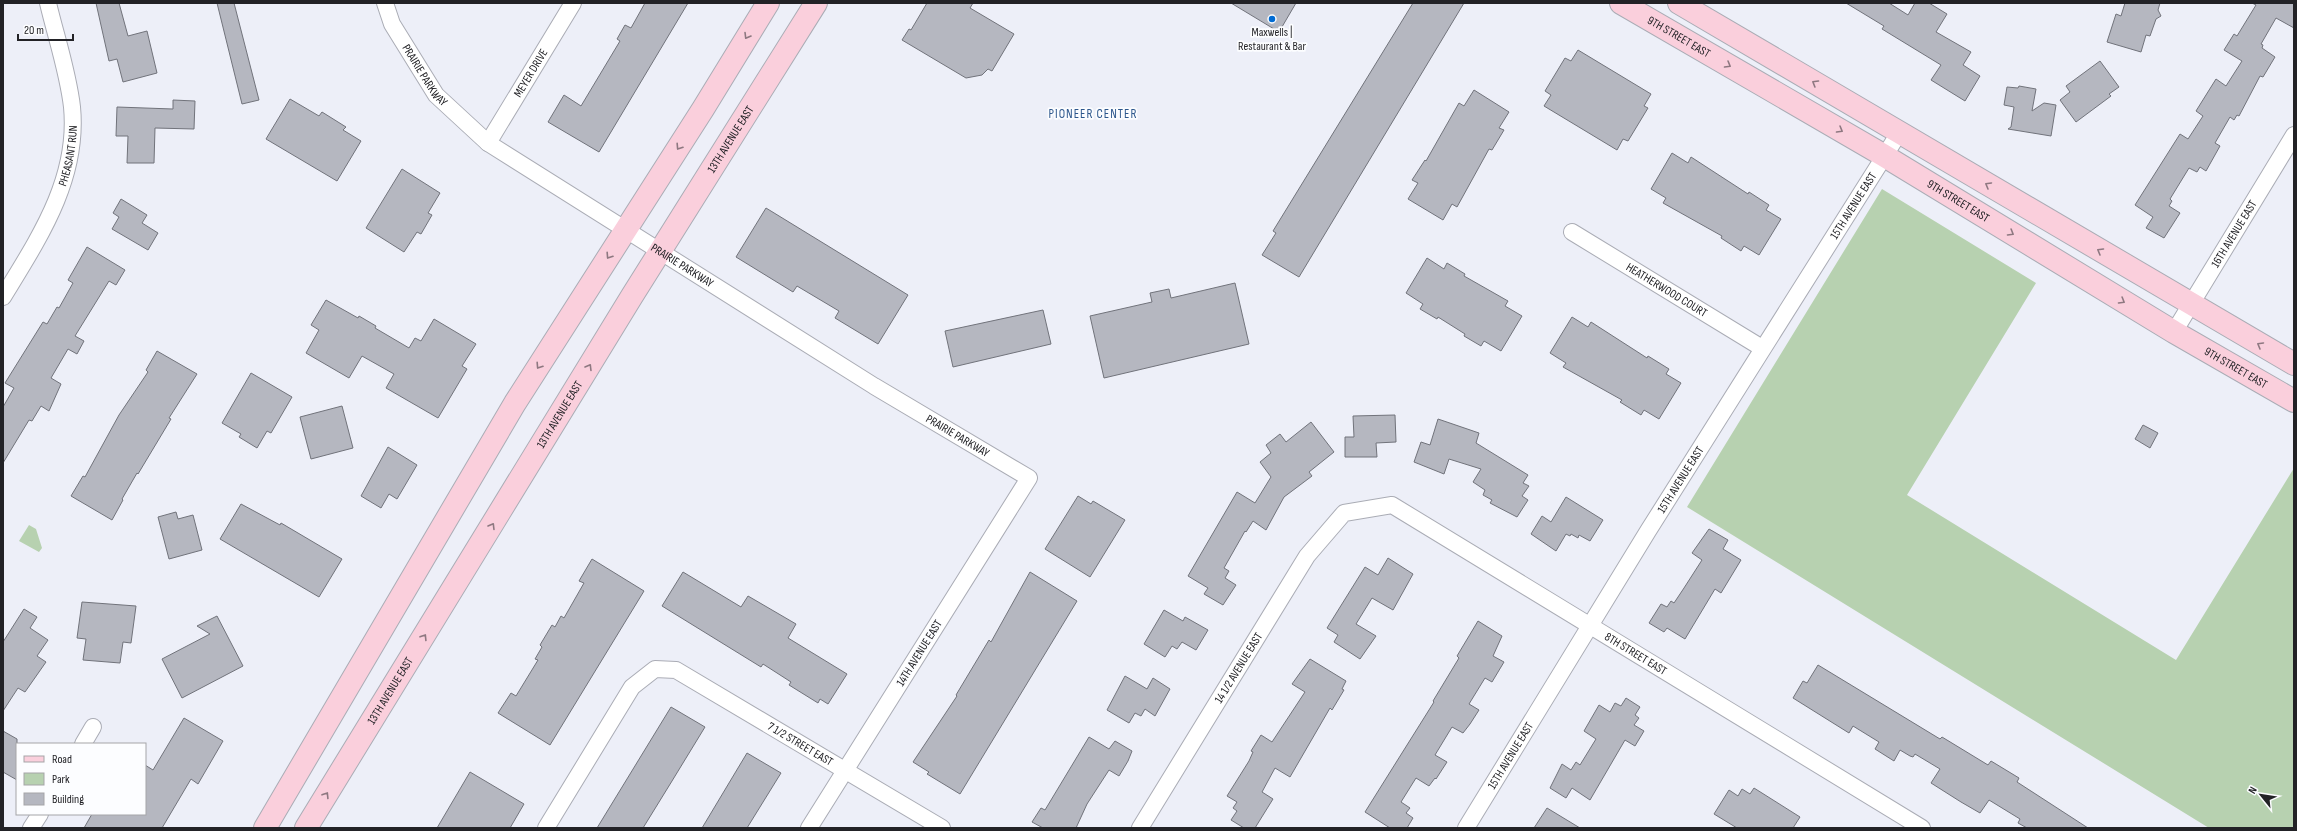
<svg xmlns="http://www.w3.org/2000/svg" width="2297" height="831" viewBox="0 0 2297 831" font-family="'Sofia Sans Condensed',sans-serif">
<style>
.green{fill:#b7d1b0}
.building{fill:#b5b7c0;stroke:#71737b}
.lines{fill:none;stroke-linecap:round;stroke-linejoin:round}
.street-casing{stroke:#aaacb5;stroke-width:18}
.secondary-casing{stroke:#aaacb5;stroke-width:24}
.street{stroke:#fff;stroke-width:16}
.secondary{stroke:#facfdc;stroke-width:22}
.oneway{stroke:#8e7881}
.poi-dot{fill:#006bd3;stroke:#fcfdff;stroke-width:1.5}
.labels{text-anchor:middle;stroke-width:3.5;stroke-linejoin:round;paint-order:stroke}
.poi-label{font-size:12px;fill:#222226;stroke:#fcfdff}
.street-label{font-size:12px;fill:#222226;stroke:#fcfdff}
.neighbourhood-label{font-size:13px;letter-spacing:1px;fill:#2c568c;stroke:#fcfdff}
</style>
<rect width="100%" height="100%" fill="#edeff8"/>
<path class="green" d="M1882,189L2036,283L1907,495L2176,660L2294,468V825L2292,828H2209L1687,507Z
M29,525L36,529L42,548L39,552L19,541Z"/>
<path class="building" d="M96,3H119L128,36L147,31L157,73L123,82L117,59L109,61Z
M217,3H234L259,100L242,104Z
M645,3H688L599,152L548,122L564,95L581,106L620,41L617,39L625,25L631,28Z
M927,3H973L970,8L1014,34L992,71L988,69L982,75L966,78L902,40L909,29L911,30Z
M1231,3H1296L1279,32Z
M1413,3H1464L1299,277L1262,255L1276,233L1273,231Z
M1846,3H1889L1908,15L1915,3H1929L1947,14L1936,32L1971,52L1963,65L1980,76L1965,101L1931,80L1941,65L1882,29L1884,26Z
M2125,3H2160L2158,10L2161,16L2156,19L2150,36L2146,35L2141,52L2107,42L2116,14L2121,16Z
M2252,3H2294V28L2276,18L2261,44L2263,45L2262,48L2275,57L2263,77L2260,76L2239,116L2237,115L2234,120L2230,117L2215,143L2220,146L2206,171L2200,167L2197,172L2189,168L2170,199L2172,201L2169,206L2180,213L2164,238L2146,228L2153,217L2135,205L2180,134L2188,139L2203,116L2196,111L2216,79L2226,86L2242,61L2224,50L2234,34L2237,36L2256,5Z
M1578,50L1651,94L1644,106L1648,108L1628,141L1623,139L1617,150L1544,106L1551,95L1545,91L1565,58L1571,61Z
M2100,61L2119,87L2109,94L2111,96L2076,122L2060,100L2070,92L2066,86Z
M2019,86L2036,89L2032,111L2044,103L2056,105L2051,136L2008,129L2011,127L2014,107L2004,105L2007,87L2018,88Z
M1474,90L1509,112L1499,128L1504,130L1492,150L1489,149L1457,207L1452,204L1443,220L1408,199L1418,183L1412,180L1425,160L1426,161L1459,103L1464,106Z
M290,99L319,116L322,112L346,127L343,130L361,141L337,181L266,139Z
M173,100L195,101L194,129L155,128L154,163H127L128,136H116L117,107L173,109Z
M1672,153L1688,163L1691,157L1748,194L1749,192L1769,205L1766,210L1781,219L1759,255L1744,246L1741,251L1721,238L1722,236L1663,203L1666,198L1651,189Z
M402,169L440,193L428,213L432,215L421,234L417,232L404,252L366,228Z
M121,199L147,215L142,223L158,233L148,250L112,229L119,217L113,213Z
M766,208L908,295L878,344L835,318L839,311L797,286L793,292L736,257Z
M87,247L125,270L116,285L109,281L75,336L84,341L77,354L68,349L51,378L61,384L49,411L41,406L32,421L29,420L3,463V407L14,388L5,383L43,322L47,324L57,307L59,308L73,283L68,280Z
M1427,258L1444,269L1447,263L1465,274L1464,276L1508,301L1505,306L1522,316L1501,351L1484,341L1481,346L1464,336L1465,334L1438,317L1437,319L1420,309L1423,304L1406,293Z
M1235,283L1249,344L1104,378L1090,316L1152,302L1150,293L1169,289L1171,298Z
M326,300L358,318L359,316L376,326L375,328L409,348L415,338L421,341L434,319L476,344L462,366L467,369L438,418L386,388L394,374L362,356L349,378L306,353L319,330L311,325Z
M1043,310L1051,344L953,367L945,331Z
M1572,317L1588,327L1591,322L1647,358L1648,356L1669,369L1666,374L1681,383L1659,419L1644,410L1641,415L1620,402L1622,400L1563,367L1566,363L1550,353Z
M157,351L197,374L169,418L171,419L138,474L137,473L122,499L123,500L112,520L71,496L83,476L85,477L119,415L148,372L146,370Z
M251,373L292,397L271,433L267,431L257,448L239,437L241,434L222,423Z
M342,406L353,448L311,459L300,417Z
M1395,415L1396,442L1376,443L1377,457H1345V437H1354L1353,416Z
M1438,419L1479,433L1476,443L1528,475L1523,483L1529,486L1522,496L1528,500L1517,517L1490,503L1492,500L1483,495L1485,490L1473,482L1481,469L1449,459L1444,474L1414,462L1421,442L1430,445Z
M1311,422L1334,452L1309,472L1312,476L1284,497L1266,530L1253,521L1246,532L1245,531L1224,568L1229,571L1225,578L1236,585L1223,605L1204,594L1208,588L1188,576L1237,492L1255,503L1271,477L1260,462L1271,453L1266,445L1280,434L1286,442Z
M2143,425L2158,433L2150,448L2135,439Z
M388,447L417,465L397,499L389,494L381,508L361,496Z
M1078,496L1091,504L1093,501L1125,520L1090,577L1045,549Z
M1566,497L1603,520L1590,541L1579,535L1578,538L1571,534L1570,536L1566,534L1556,551L1531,534L1542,516L1551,522Z
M241,504L280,525L281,523L342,559L319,597L220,539Z
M176,512L178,519L193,515L202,550L169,559L158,517Z
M1709,529L1728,540L1723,549L1741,560L1721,593L1715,589L1685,639L1667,628L1664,632L1649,623L1661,604L1667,607L1671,601L1674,603L1684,588L1702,560L1692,553Z
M1388,558L1413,574L1393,610L1372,598L1356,624L1376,636L1360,659L1334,642L1338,635L1327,628L1365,567L1378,575Z
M592,559L644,591L550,745L498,713L511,693L516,696L538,660L535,659L542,647L540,645L552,625L555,627L561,616L564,618L584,583L579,581Z
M683,572L741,607L748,596L796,624L788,638L847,674L828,704L820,699L818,703L789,685L791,682L763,664L761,667L662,606Z
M1030,572L1077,601L960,794L927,774L929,772L913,762L957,696L956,695L989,640L991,642Z
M82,602L136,606L131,643L123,642L120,663L83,660L86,639L77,638Z
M24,609L37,617L30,628L48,640L37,656L46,662L25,692L18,688L3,711V642Z
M1164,610L1183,621L1185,617L1208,630L1196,650L1182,642L1177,649L1172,646L1165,657L1144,644Z
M217,616L243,666L182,698L162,659L210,634L197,626Z
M1478,621L1502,636L1493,656L1504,662L1492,682L1485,678L1469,704L1479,710L1470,724L1463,733L1452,727L1435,755L1447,762L1436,779L1435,778L1429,786L1416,778L1401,802L1410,808L1406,813L1413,818L1407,828H1390L1365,812L1434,702L1433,701L1459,658L1457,656Z
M1310,659L1346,681L1342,689L1344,690L1332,710L1330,708L1290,777L1275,768L1262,792L1273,799L1255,828H1244L1231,820L1237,811L1233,808L1237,802L1227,796L1249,761L1253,752L1251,751L1261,735L1272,742L1305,692L1292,684Z
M1818,665L1940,739L1942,737L1988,765L1991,761L2019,778L2017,782L2088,828H2027L2018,823L2020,819L1989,800L1980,813L1961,802L1931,783L1940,769L1915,754L1913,757L1910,756L1900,750L1894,761L1875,749L1879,742L1853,726L1849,733L1793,698L1803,681L1807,683Z
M1125,676L1147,689L1153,678L1170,689L1155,716L1145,709L1141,716L1135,713L1129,723L1107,710Z
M1626,698L1640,707L1635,715L1639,718L1634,725L1644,731L1635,746L1625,740L1590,800L1572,788L1566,798L1550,788L1562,764L1571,770L1576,762L1580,765L1596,739L1584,731L1599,705L1610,712L1615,703L1621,706Z
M671,707L705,727L672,781L643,828H597Z
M184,718L223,741L198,784L191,779L162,828H84L92,814H145V765L153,770Z
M3,731L17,739V780L3,772Z
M1089,737L1109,749L1115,741L1132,751L1128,761L1119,776L1109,770L1087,804L1076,828H1043L1032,822L1041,808L1045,810Z
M747,753L781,773L747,828H702Z
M470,772L524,804L510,828H437Z
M1754,788L1800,817L1793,828H1737L1714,814L1729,790L1738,796L1742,789L1750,794Z
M1547,808L1580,828H1534Z"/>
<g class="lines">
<defs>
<g id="street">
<path id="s1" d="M385,3L392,24L436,95L488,143L874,386L1029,478L809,828"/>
<path id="s2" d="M488,143L573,3"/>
<path id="s3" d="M1572,232L1762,348"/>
<path id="s4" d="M3,297C39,238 79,179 72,107C68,72 56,37 48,3"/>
<path id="s5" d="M2174,332L2294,135"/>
<path d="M83,744L93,727"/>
<path d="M31,828L40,814"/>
<path id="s6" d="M546,828L632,687L655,669L676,670L942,828"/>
<path id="s7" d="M1140,828L1307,556L1344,513L1392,505L1922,828"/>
<path id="s8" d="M1466,828L1648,531L1899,133"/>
</g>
<g id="secondary">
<path id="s9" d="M1621,3L1883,155L2174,332L2294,401"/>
<path d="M1679,3L2294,364"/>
<path d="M265,828L515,403L703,109L768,3"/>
<path id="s10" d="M306,828L632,296L816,3"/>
</g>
</defs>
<use href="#street" class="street-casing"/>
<use href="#secondary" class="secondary-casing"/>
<use href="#street" class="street"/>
<use href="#secondary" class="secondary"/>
</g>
<defs><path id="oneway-chevron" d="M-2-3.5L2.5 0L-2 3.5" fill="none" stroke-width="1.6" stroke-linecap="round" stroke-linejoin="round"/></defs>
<g class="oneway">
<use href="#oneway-chevron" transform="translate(747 36) rotate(121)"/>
<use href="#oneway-chevron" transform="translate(1728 65) rotate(30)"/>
<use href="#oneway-chevron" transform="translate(1815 83) rotate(-149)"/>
<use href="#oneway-chevron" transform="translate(1840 130) rotate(30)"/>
<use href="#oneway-chevron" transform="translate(679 147) rotate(123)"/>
<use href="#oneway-chevron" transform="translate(1988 185) rotate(-150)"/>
<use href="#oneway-chevron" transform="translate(2011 233) rotate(31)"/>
<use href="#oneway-chevron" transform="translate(2100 251) rotate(-150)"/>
<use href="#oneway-chevron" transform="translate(609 256) rotate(123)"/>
<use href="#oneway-chevron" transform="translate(2122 301) rotate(31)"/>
<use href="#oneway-chevron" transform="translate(2260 345) rotate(-150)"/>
<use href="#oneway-chevron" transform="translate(539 366) rotate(123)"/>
<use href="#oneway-chevron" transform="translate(589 367) rotate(-59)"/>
<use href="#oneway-chevron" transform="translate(492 526) rotate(-59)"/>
<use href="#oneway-chevron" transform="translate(424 637) rotate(-58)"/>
<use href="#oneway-chevron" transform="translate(326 795) rotate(-58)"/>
</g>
<circle class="poi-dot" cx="1272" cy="19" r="4"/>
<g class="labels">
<g class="poi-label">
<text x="1272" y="36">Maxwells |<tspan x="1272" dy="14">Restaurant &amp; Bar</tspan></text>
</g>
<g class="street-label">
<text dy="4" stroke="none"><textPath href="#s9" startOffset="67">9TH STREET EAST</textPath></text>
<text dy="4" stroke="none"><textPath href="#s2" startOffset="82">MEYER DRIVE</textPath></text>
<text dy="4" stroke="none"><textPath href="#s1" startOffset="83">PRAIRIE PARKWAY</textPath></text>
<text dy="4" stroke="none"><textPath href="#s10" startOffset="809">13TH AVENUE EAST</textPath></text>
<text dy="4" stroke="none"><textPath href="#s4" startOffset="157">PHEASANT RUN</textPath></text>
<text dy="4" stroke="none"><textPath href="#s9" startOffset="391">9TH STREET EAST</textPath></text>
<text dy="4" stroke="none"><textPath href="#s8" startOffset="733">15TH AVENUE EAST</textPath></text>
<text dy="4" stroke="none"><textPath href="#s5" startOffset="115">16TH AVENUE EAST</textPath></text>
<text dy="4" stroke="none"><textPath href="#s1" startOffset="406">PRAIRIE PARKWAY</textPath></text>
<text dy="4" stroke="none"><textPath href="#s3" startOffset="111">HEATHERWOOD COURT</textPath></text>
<text dy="4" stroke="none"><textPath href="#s9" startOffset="715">9TH STREET EAST</textPath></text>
<text dy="4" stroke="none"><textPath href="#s10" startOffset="485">13TH AVENUE EAST</textPath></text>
<text dy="4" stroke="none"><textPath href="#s1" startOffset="730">PRAIRIE PARKWAY</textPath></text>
<text dy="4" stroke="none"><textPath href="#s8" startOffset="409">15TH AVENUE EAST</textPath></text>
<text transform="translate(919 653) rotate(-58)" y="4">14TH AVENUE EAST</text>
<text dy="4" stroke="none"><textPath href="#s7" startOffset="710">8TH STREET EAST</textPath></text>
<text dy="4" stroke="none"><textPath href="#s7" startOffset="188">14 1/2 AVENUE EAST</textPath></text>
<text dy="4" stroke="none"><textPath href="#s10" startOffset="161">13TH AVENUE EAST</textPath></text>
<text dy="4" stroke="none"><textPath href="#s6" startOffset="360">7 1/2 STREET EAST</textPath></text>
<text dy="4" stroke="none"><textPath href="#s8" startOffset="85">15TH AVENUE EAST</textPath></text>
</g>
<g class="neighbourhood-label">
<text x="1093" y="118">PIONEER CENTER</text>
</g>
</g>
<rect width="2297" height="831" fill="none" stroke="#222226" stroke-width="8"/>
<rect x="16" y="743" width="130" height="72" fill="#fcfdff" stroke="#a5a5a8"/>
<rect x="24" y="756" width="20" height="6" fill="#facfdc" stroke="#a5a5a8"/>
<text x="52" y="763" font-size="12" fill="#222226">Road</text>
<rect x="24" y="773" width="20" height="12" fill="#b7d1b0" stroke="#a5a5a8"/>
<text x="52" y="783" font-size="12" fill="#222226">Park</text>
<rect x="24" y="793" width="20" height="12" fill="#b5b7c0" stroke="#a5a5a8"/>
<text x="52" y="803" font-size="12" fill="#222226">Building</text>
<g transform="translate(2261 795) rotate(300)" stroke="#fcfdff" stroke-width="3" paint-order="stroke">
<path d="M0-3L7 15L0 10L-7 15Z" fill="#222226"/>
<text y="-6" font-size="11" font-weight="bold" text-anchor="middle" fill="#222226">N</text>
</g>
<path d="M18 34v6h55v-6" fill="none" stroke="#222226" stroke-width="2"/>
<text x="24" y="34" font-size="12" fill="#222226" stroke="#fcfdff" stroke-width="3" paint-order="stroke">20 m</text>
</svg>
